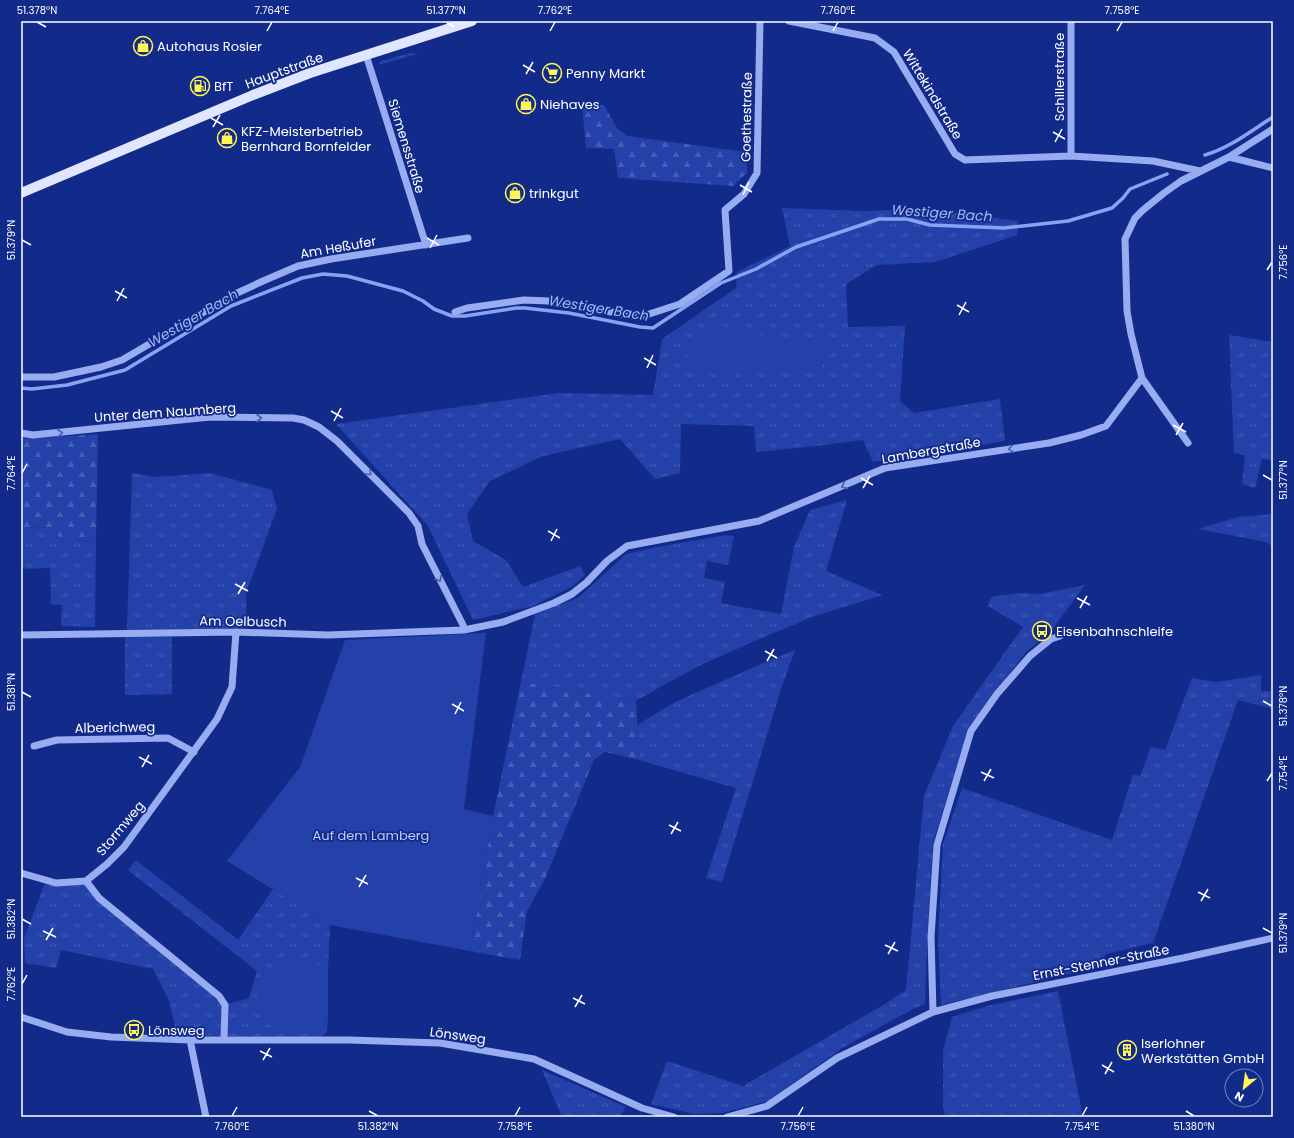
<svg xmlns="http://www.w3.org/2000/svg" width="1294" height="1138" viewBox="0 0 1294 1138" font-family="Poppins,sans-serif">
<style>
.grass{fill:url(#grass-tufts)}
.forest{fill:url(#forest-firs)}
.green{fill:#2341a9}
.lines{fill:none;stroke-linecap:round;stroke-linejoin:round}
.stream{stroke:#89a3f4;stroke-width:3.5}
.minor{stroke:#98acf1;stroke-width:7}
.major{stroke:#e1e6ff;stroke-width:10}
.oneway{stroke:#485fb3}
.ticks{fill:none;stroke:#fff;stroke-width:1.5}
.labels{text-anchor:middle;stroke-width:3.5;stroke-linejoin:round;paint-order:stroke}
.poi-label{font-size:13px;fill:#fff;stroke:#122b8a;text-anchor:start}
.street-label{font-size:13px;fill:#fff;stroke:#122b8a}
.park-label{font-size:13px;fill:#beccfc;stroke:#122b8a}
.water-label{font-size:14px;font-style:italic;fill:#a3b7f8;stroke:#122b8a}
.neatline{fill:none;stroke:#fff;stroke-width:1.5}
.ticks-label{font-size:10px;text-anchor:middle;fill:#fff}
</style>
<defs>
<pattern id="grass-tufts" width="24" height="20" patternUnits="userSpaceOnUse"><rect width="24" height="20" fill="#2341a9"/><path d="M3 7l-1-3M5 7V3M7 7l1-3M15 17l-1-3M17 17v-4M19 17l1-3" fill="none" stroke="#445eb6"/></pattern>
<pattern id="forest-firs" width="22" height="20" patternUnits="userSpaceOnUse"><rect width="22" height="20" fill="#2341a9"/><path d="M5 1l3.5 6h-7zM16 11l3.5 6h-7z" fill="#445eb6"/></pattern>
</defs>
<rect width="100%" height="100%" fill="#122b8a"/>
<path class="grass" d="M411,53L418,54L378,65L381,61Z
M782,208L866,211L924,209L1018,221L1017,235L935,262L877,265L846,284L848,327L905,326L900,401L914,413L1000,399L1005,441L873,462L863,440L816,446L756,452L754,426L681,424L680,473L655,479L620,439L543,456L490,481L467,514L473,541L506,560L523,587L580,566L585,575L573,586L533,606L473,620L428,526L336,424L559,393L653,395L662,339L736,288L737,272L790,246Z
M1229,335L1273,342V460L1262,459L1255,488L1242,484L1245,455L1234,453Z
M132,473L156,477L210,473L272,490L277,509L246,593L247,628L127,631Z
M847,500L826,571L882,595L812,617L757,640L701,665L667,683L636,701L521,682L535,614L578,598L626,554L657,547L726,535L734,536L728,565L707,561L704,578L725,582L721,603L781,614L794,547L810,510Z
M1273,514V545H1270L1266,542L1198,529L1238,517Z
M21,527L51,528L64,542L96,539L95,627L61,626L62,605L51,604L50,568L21,569Z
M1085,585L1051,631L1025,653L968,729L933,843L928,919L925,1004L911,1010L842,1048L768,1101L722,1113L694,1114L651,1104L667,1061L743,1086L885,1004L906,990L924,796L953,726L1023,627L988,606L991,597L1020,593L1040,594Z
M125,637H172V694L125,695Z
M795,650L781,689L722,882L706,878L736,788L639,760L637,725L675,702L745,671Z
M1261,675V691H1273V709L1238,700L1153,943L1106,954L1098,967L941,1005L938,940L943,844L962,788L1112,840L1133,774L1140,776L1151,747L1165,750L1192,678L1217,682Z
M136,860L238,940L273,889L330,925L328,971L309,961L321,1031L328,1019L327,1031L322,1037L227,1036V1004L249,998L257,971L128,870Z
M45,883L84,884L217,998L222,1007L221,1036L177,1035L169,1001L153,969L61,950L56,968L25,963L24,938Z
M1058,991L1083,1117H945L943,1104V1051L952,1017L987,1006Z
M542,1070L626,1107L620,1117H562Z"/>
<path class="forest" d="M604,105L617,128L627,136L746,152L747,173L733,186L618,178L614,149L586,148L582,106Z
M98,434L96,539L64,542L51,528L21,527V436L40,438Z
M521,682L636,701L639,760L605,752L594,760L545,879L527,911L520,960L470,951L493,816Z"/>
<path class="green" d="M707,325L754,330L761,335L824,340L822,371L736,366L735,376L687,371L690,338Z
M486,633L464,809L493,816L470,951L330,925L227,861L300,767L345,640Z
M285,955L309,961L328,971V1019L321,1031L272,1026L257,1013L256,1000L259,981Z"/>
<g class="lines">
<path class="stream" d="M1205,155C1230,148 1252,130 1273,117
M21,388L32,389L67,385L125,370L231,306L302,278L323,274L347,276L403,291L423,301L434,309L452,316H465L516,308H525L569,313L640,327L653,328L721,283L756,269L796,247L879,219H907L930,225L1004,228L1068,221L1112,208L1123,198L1130,189L1167,174"/>
<path class="minor" d="M789,21L875,38L894,52L955,154L965,160L1071,156L1153,161L1200,171
M1071,21V156
M366,55L426,245
M1229,157L1273,168
M455,312L467,308L524,300L548,301L640,317L680,304L729,271L725,210L744,194L757,173L760,21
M21,377H54L101,367L122,360L233,295L263,281L298,266L331,259L468,238
M21,433L33,435L210,417L293,418L304,420L319,427L337,441L409,513L418,526L422,544L463,625L464,630
M1188,443L1142,378L1131,334L1127,311L1125,239L1135,218L1143,210L1164,193L1181,181L1229,157L1273,129
M21,635L236,632L328,635L464,630L503,622L554,603L572,594L587,582L607,561L627,546L759,521L885,468L1049,443L1081,435L1106,426L1142,378
M34,746L57,740L168,738L194,752
M21,873L56,883L86,881
M933,1012L931,937L937,845L971,731L997,694L1030,656L1051,639L1060,636
M21,1017L67,1032L111,1037L190,1040H349L440,1043L534,1059L642,1108L674,1117
M224,1039L225,1005L219,996L99,898L86,881L107,864L124,847L217,719L232,687L236,632
M190,1040L206,1117
M727,1117L767,1106L837,1058L933,1012L992,996L1183,958L1273,938"/>
<path class="major" d="M21,193L253,95L310,73L472,21"/>
</g>
<defs><path id="oneway-chevron" d="M-2-3.5L2.5 0L-2 3.5" fill="none" stroke-width="1.6" stroke-linecap="round" stroke-linejoin="round"/></defs>
<g class="oneway">
<use href="#oneway-chevron" transform="translate(259 418)"/>
<use href="#oneway-chevron" transform="translate(60 433) rotate(-6)"/>
<use href="#oneway-chevron" transform="translate(1011 449) rotate(171)"/>
<use href="#oneway-chevron" transform="translate(369 473) rotate(45)"/>
<use href="#oneway-chevron" transform="translate(844 486) rotate(157)"/>
<use href="#oneway-chevron" transform="translate(439 579) rotate(63)"/>
</g>
<path class="ticks" d="M37,22L46,27M446,22L454,27M267,31L272,22M550,31L555,22M833,31L838,22M1117,31L1122,22M523,65L535,72M526,74L533,62M211,118L223,125M213,127L220,115M1053,132L1065,139M1055,142L1062,129M740,185L752,192M743,195L749,182M427,238L439,245M22,240L31,245M430,248L437,235M1267,270L1272,262M115,291L127,298M117,301L124,288M957,305L969,312M959,315L966,302M644,358L656,365M647,368L653,355M331,411L343,418M334,421L341,408M1173,425L1186,432M1176,435L1183,423M22,473L27,464M1263,475L1272,480M861,478L873,485M863,488L870,476M548,531L560,538M551,541L557,529M235,584L248,591M238,594L245,582M1077,598L1090,605M1080,608L1087,596M765,651L777,658M767,661L774,649M22,692L31,697M1263,701L1272,706M452,704L464,711M455,714L461,702M139,757L152,764M142,767L149,755M981,772L994,778M984,781L991,769M1267,781L1272,773M669,825L681,831M671,834L678,822M356,878L368,884M359,887L366,875M1198,892L1210,898M1201,901L1208,889M22,919L31,924M1263,928L1272,933M43,931L56,937M46,940L53,928M885,945L898,951M888,954L895,942M22,984L27,975M573,998L585,1004M575,1007L582,995M260,1051L272,1057M263,1060L270,1048M1102,1065L1114,1072M1105,1074L1112,1062M369,1111L378,1116M1186,1111L1194,1116M232,1116L237,1107M515,1116L520,1107M798,1116L803,1107M1082,1116L1087,1107"/>
<defs>
<symbol id="shop-ring" viewBox="-11 -11 22 22"><circle r="9.5" fill="#122b8a" stroke="#fff557" stroke-width="1.5"/><path d="M-5-2.5h2.3a2.7 3.5 0 0 1 5.4 0H5L5.5 6h-11ZM-1.5-2.5h3a1.5 2.3 0 0 0-3 0Z" fill="#fff557"/></symbol>
<symbol id="supermarket-ring" viewBox="-11 -11 22 22"><circle r="9.5" fill="#122b8a" stroke="#fff557" stroke-width="1.5"/><path d="M-6-5.5h2.5l.6 2H6L4.5 2H-2.5L-4.4-4H-6ZM-1.5 3.2a1.3 1.3 0 1 0 .1 0ZM3 3.2a1.3 1.3 0 1 0 .1 0Z" fill="#fff557"/></symbol>
<symbol id="fuel-ring" viewBox="-11 -11 22 22"><circle r="9.5" fill="#122b8a" stroke="#fff557" stroke-width="1.5"/><path d="M-5.5-6h7V0h2V4h1.3V-2.5L3-4.5l.8-.8L6-3V5H2.5V1h-1V6h-7ZM-4.2-4.7v3.2H.2V-4.7Z" fill="#fff557"/></symbol>
<symbol id="bus-ring" viewBox="-11 -11 22 22"><circle r="9.5" fill="#122b8a" stroke="#fff557" stroke-width="1.5"/><path d="M-5-6H5V4H4V6H2V4H-2V6H-4V4H-5ZM-3.5-4V0h7V-4ZM-3.5 1.2v1.5H-2V1.2ZM2 1.2v1.5H3.5V1.2Z" fill="#fff557"/></symbol>
<symbol id="building-ring" viewBox="-11 -11 22 22"><circle r="9.5" fill="#122b8a" stroke="#fff557" stroke-width="1.5"/><path d="M-4-6H4V6H1V3H-1V6H-4ZM-2.5-4.3h1.7v1.8h-1.7ZM.8-4.3h1.7v1.8H.8ZM-2.5-1h1.7V.8h-1.7ZM.8-1h1.7V.8H.8Z" fill="#fff557"/></symbol>
</defs>
<g fill-rule="evenodd">
<use href="#shop-ring" x="132" y="35" width="22" height="22"/>
<use href="#supermarket-ring" x="541" y="62" width="22" height="22"/>
<use href="#fuel-ring" x="189" y="75" width="22" height="22"/>
<use href="#shop-ring" x="515" y="93" width="22" height="22"/>
<use href="#shop-ring" x="216" y="127" width="22" height="22"/>
<use href="#shop-ring" x="504" y="182" width="22" height="22"/>
<use href="#bus-ring" x="1031" y="620" width="22" height="22"/>
<use href="#bus-ring" x="123" y="1019" width="22" height="22"/>
<use href="#building-ring" x="1116" y="1039" width="22" height="22"/>
</g>
<g class="labels">
<g class="poi-label">
<text x="157" y="51">Autohaus Rosier</text>
<text x="566" y="78">Penny Markt</text>
<text x="214" y="91">BfT</text>
<text x="540" y="109">Niehaves</text>
<text x="241" y="136">KFZ-Meisterbetrieb<tspan x="241" dy="15">Bernhard Bornfelder</tspan></text>
<text x="529" y="198">trinkgut</text>
<text x="1056" y="636">Eisenbahnschleife</text>
<text x="148" y="1035">Lönsweg</text>
<text x="1141" y="1048">Iserlohner<tspan x="1141" dy="15">Werkstätten GmbH</tspan></text>
</g>
<g class="street-label">
<text transform="translate(284 70) rotate(-20)" y="5">Hauptstraße</text>
<text transform="translate(1059 77) rotate(-90)" y="5">Schillerstraße</text>
<text transform="translate(933 94) rotate(59)" y="5">Wittekindstraße</text>
<text transform="translate(746 117) rotate(-89)" y="5">Goethestraße</text>
<text transform="translate(407 146) rotate(73)" y="5">Siemensstraße</text>
<text transform="translate(338 247) rotate(-10)" y="5">Am Heßufer</text>
<text transform="translate(165 412) rotate(-4)" y="5">Unter dem Naumberg</text>
<text transform="translate(931 450) rotate(-10)" y="5">Lambergstraße</text>
<text transform="translate(243 621) rotate(1)" y="5">Am Oelbusch</text>
<text transform="translate(115 727) rotate(-1)" y="5">Alberichweg</text>
<text transform="translate(120 828) rotate(-50)" y="5">Stormweg</text>
<text transform="translate(1101 962) rotate(-11)" y="5">Ernst-Stenner-Straße</text>
<text transform="translate(458 1035) rotate(8)" y="5">Lönsweg</text>
</g>
<g class="park-label">
<text x="371" y="840">Auf dem Lamberg</text>
</g>
<g class="water-label">
<text transform="translate(942 213) rotate(4)" y="5">Westiger Bach</text>
<text transform="translate(599 308) rotate(9)" y="5">Westiger Bach</text>
<text transform="translate(193 318) rotate(-30)" y="5">Westiger Bach</text>
</g>
</g>
<rect width="1294" height="1138" fill="none" stroke="#122b8a" stroke-width="44"/>
<g transform="translate(1244 1088) rotate(209)"><circle r="19" fill="#122b8a" stroke="#7180b9"/>
<path d="M0-3L7 15L0 10L-7 15Z" fill="#fff557"/>
<text y="-6" font-size="11" font-weight="bold" text-anchor="middle" fill="#ffffff">N</text>
</g>
<rect x="22" y="22" width="1250" height="1094" class="neatline"/>
<g class="ticks-label">
<text x="37" y="14">51.378°N</text>
<text x="272" y="14">7.764°E</text>
<text x="446" y="14">51.377°N</text>
<text x="555" y="14">7.762°E</text>
<text x="838" y="14">7.760°E</text>
<text x="1122" y="14">7.758°E</text>
<text transform="translate(11 240) rotate(-90)" y="4">51.379°N</text>
<text transform="translate(1283 262) rotate(-90)" y="4">7.756°E</text>
<text transform="translate(11 473) rotate(-90)" y="4">7.764°E</text>
<text transform="translate(1283 480) rotate(-90)" y="4">51.377°N</text>
<text transform="translate(11 692) rotate(-90)" y="4">51.381°N</text>
<text transform="translate(1283 706) rotate(-90)" y="4">51.378°N</text>
<text transform="translate(1283 773) rotate(-90)" y="4">7.754°E</text>
<text transform="translate(11 919) rotate(-90)" y="4">51.382°N</text>
<text transform="translate(1283 933) rotate(-90)" y="4">51.379°N</text>
<text transform="translate(11 984) rotate(-90)" y="4">7.762°E</text>
<text x="232" y="1130">7.760°E</text>
<text x="378" y="1130">51.382°N</text>
<text x="515" y="1130">7.758°E</text>
<text x="798" y="1130">7.756°E</text>
<text x="1082" y="1130">7.754°E</text>
<text x="1194" y="1130">51.380°N</text>
</g>
</svg>
